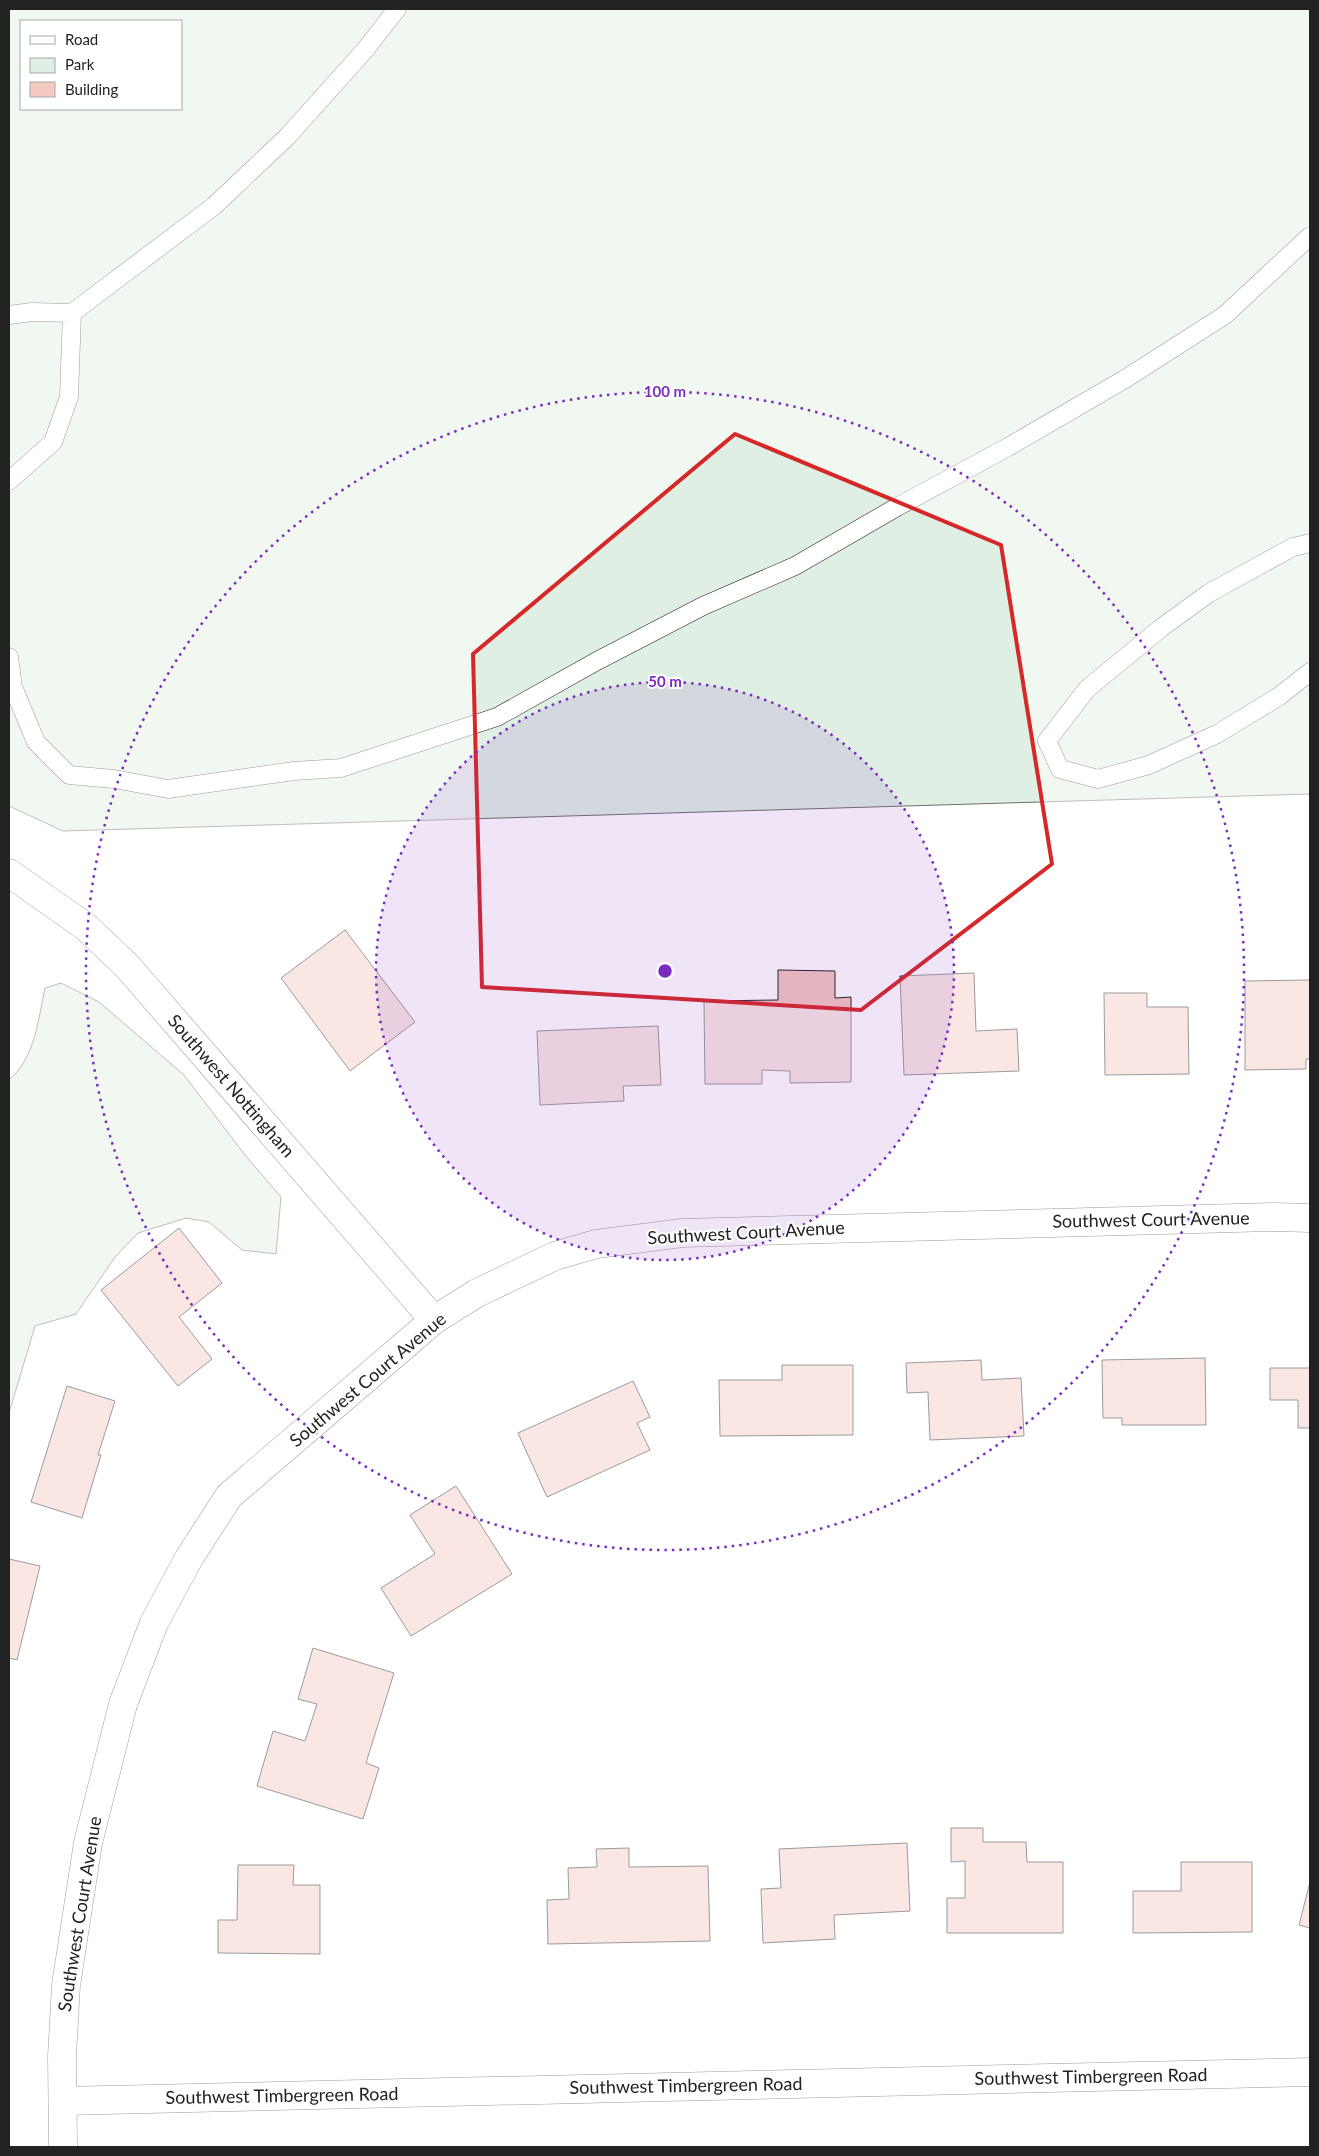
<svg xmlns="http://www.w3.org/2000/svg" width="1319" height="2156" viewBox="0 0 1319 2156" font-family="Lato,sans-serif">
<style>
.green{fill:#e0efe3;stroke:#6f6f6f;fill-rule:evenodd}
.building{fill:#f3c9c0;stroke:#222}
.lines{fill:none;stroke-linecap:round;stroke-linejoin:round}
.lane-casing{stroke:#222;stroke-width:19}
.street-casing{stroke:#222;stroke-width:29}
.lane{stroke:#fff;stroke-width:18}
.street{stroke:#fff;stroke-width:28}
.marked{fill:none;stroke:#d62828;stroke-width:4;stroke-linejoin:round}
.ring{fill:none;stroke:#7b2cbf;stroke-width:2.5;stroke-dasharray:2.5 5}
.labels{text-anchor:middle;stroke-width:4;stroke-linejoin:round;paint-order:stroke}
.street-label{font-size:18px;fill:#222;stroke:#fff}
.centre{fill:#7b2cbf;stroke:#fff;stroke-width:2.5}
.ring-label{font-size:15px;text-anchor:middle;font-weight:bold;fill:#7b2cbf;stroke:#fff;stroke-width:4;stroke-linejoin:round;paint-order:stroke}
</style>
<rect width="100%" height="100%" fill="#fff"/>
<path class="green" d="M9,9H1310V794L63,831L9,806ZM21,21H181V109H21Z
M61,983L99,1002L184,1075L245,1155L281,1197L276,1254L242,1250L209,1222L186,1218L138,1233L115,1257L76,1314L35,1326L9,1413V1080C35,1058 38,1020 45,988Z"/>
<path class="building" d="M345,930L415,1022L350,1071L281,978Z
M778,970L835,971V998L851,997V1082L790,1083V1071L762,1070V1084H705L704,1001L778,1000Z
M974,973L976,1031L1017,1029L1019,1071L904,1075L900,976Z
M1310,980V1059H1306V1069L1245,1070V981Z
M1104,993H1147V1007H1188L1189,1074L1105,1075Z
M658,1026L661,1085L623,1086L624,1101L540,1105L537,1031Z
M179,1228L222,1283L179,1317L212,1359L178,1386L101,1290Z
M1205,1358L1206,1425H1122V1418H1103L1102,1360Z
M981,1360L982,1380L1021,1378L1024,1436L930,1440L928,1392L907,1393L906,1363Z
M782,1365H853V1435L720,1436L719,1380H782Z
M1270,1368H1310V1428H1298V1400H1270Z
M633,1381L650,1417L637,1423L650,1450L547,1497L518,1433Z
M67,1386L115,1401L98,1455H101L82,1518L31,1502Z
M456,1486L512,1574L411,1636L381,1588L435,1554L410,1515Z
M9,1559L40,1566L17,1660L9,1658Z
M313,1648L394,1673L366,1763L379,1768L363,1819L257,1786L273,1731L305,1741L317,1704L298,1699Z
M951,1828H983V1842H1026L1027,1862H1063V1933H947V1898H965V1861L951,1862Z
M907,1843L910,1911L834,1915L835,1939L763,1943L761,1889L781,1888L779,1849Z
M629,1848V1867L708,1866L710,1941L548,1944L547,1900L569,1899L568,1868L597,1867L596,1849Z
M1181,1862H1252V1932L1133,1933V1891H1181Z
M238,1865H294L293,1885H320V1954L218,1953V1920H237Z
M1310,1882V1928L1299,1925Z"/>
<g class="lines">
<defs>
<path id="lane" d="M9,315L32,312L72,313L214,206L287,137L365,50L397,9
M9,481L53,442L69,397L72,313
M1310,543L1293,547L1209,593L1161,628L1087,689L1047,741L1060,769L1098,779L1149,765L1217,734L1278,697L1310,672
M9,657L13,687L36,742L69,775L114,779L168,789L294,771L341,768L497,717L597,661L703,606L795,566L897,507L1008,447L1125,379L1225,315L1310,236"/>
<path id="street" d="M9,873L86,927L127,966L434,1320
M63,2101L1310,2072
M63,2147L62,2056L66,1985L88,1843L123,1704L154,1623L189,1558L229,1496L434,1320L477,1293L555,1256L596,1244L682,1233L1275,1217L1310,1218"/>
</defs>
<use href="#lane" class="lane-casing"/>
<use href="#street" class="street-casing"/>
<use href="#lane" class="lane"/>
<use href="#street" class="street"/>
</g>
<path d="M0 0H1319V2156H0ZM735,434L1001,545L1052,864L861,1010L482,987L473,654Z" fill="#fff" fill-opacity=".55" fill-rule="evenodd"/>
<path class="marked" d="M735,434L1001,545L1052,864L861,1010L482,987L473,654Z"/>
<circle cx="665" cy="971" r="289" fill="#7b2cbf" fill-opacity=".12"/>
<g class="ring">
<circle cx="665" cy="971" r="289"/>
<circle cx="665" cy="971" r="579"/>
</g>
<g class="labels">
<g class="street-label">
<text transform="translate(231 1086) rotate(49)" y="6">Southwest Nottingham</text>
<text transform="translate(1151 1220) rotate(-1)" y="6">Southwest Court Avenue</text>
<text transform="translate(746 1233) rotate(-3)" y="6">Southwest Court Avenue</text>
<text transform="translate(368 1380) rotate(-40)" y="6">Southwest Court Avenue</text>
<text transform="translate(80 1914) rotate(-81)" y="6">Southwest Court Avenue</text>
<text transform="translate(1091 2077) rotate(-1)" y="6">Southwest Timbergreen Road</text>
<text transform="translate(686 2086) rotate(-1)" y="6">Southwest Timbergreen Road</text>
<text transform="translate(282 2096) rotate(-1)" y="6">Southwest Timbergreen Road</text>
</g>
</g>
<circle cx="665" cy="971" r="8" class="centre"/>
<g class="ring-label">
<text x="665" y="397">100 m</text>
<text x="665" y="687">50 m</text>
</g>
<rect width="1319" height="2156" fill="none" stroke="#222222" stroke-width="20"/>
<rect x="20" y="20" width="162" height="90" fill="#ffffff" stroke="#a7a7a7"/>
<rect x="30" y="36" width="25" height="8" fill="#ffffff" stroke="#a7a7a7"/>
<text x="65" y="45" font-size="15" fill="#222222">Road</text>
<rect x="30" y="58" width="25" height="15" fill="#e0efe3" stroke="#a7a7a7"/>
<text x="65" y="70" font-size="15" fill="#222222">Park</text>
<rect x="30" y="82" width="25" height="15" fill="#f3c9c0" stroke="#a7a7a7"/>
<text x="65" y="95" font-size="15" fill="#222222">Building</text>
</svg>
